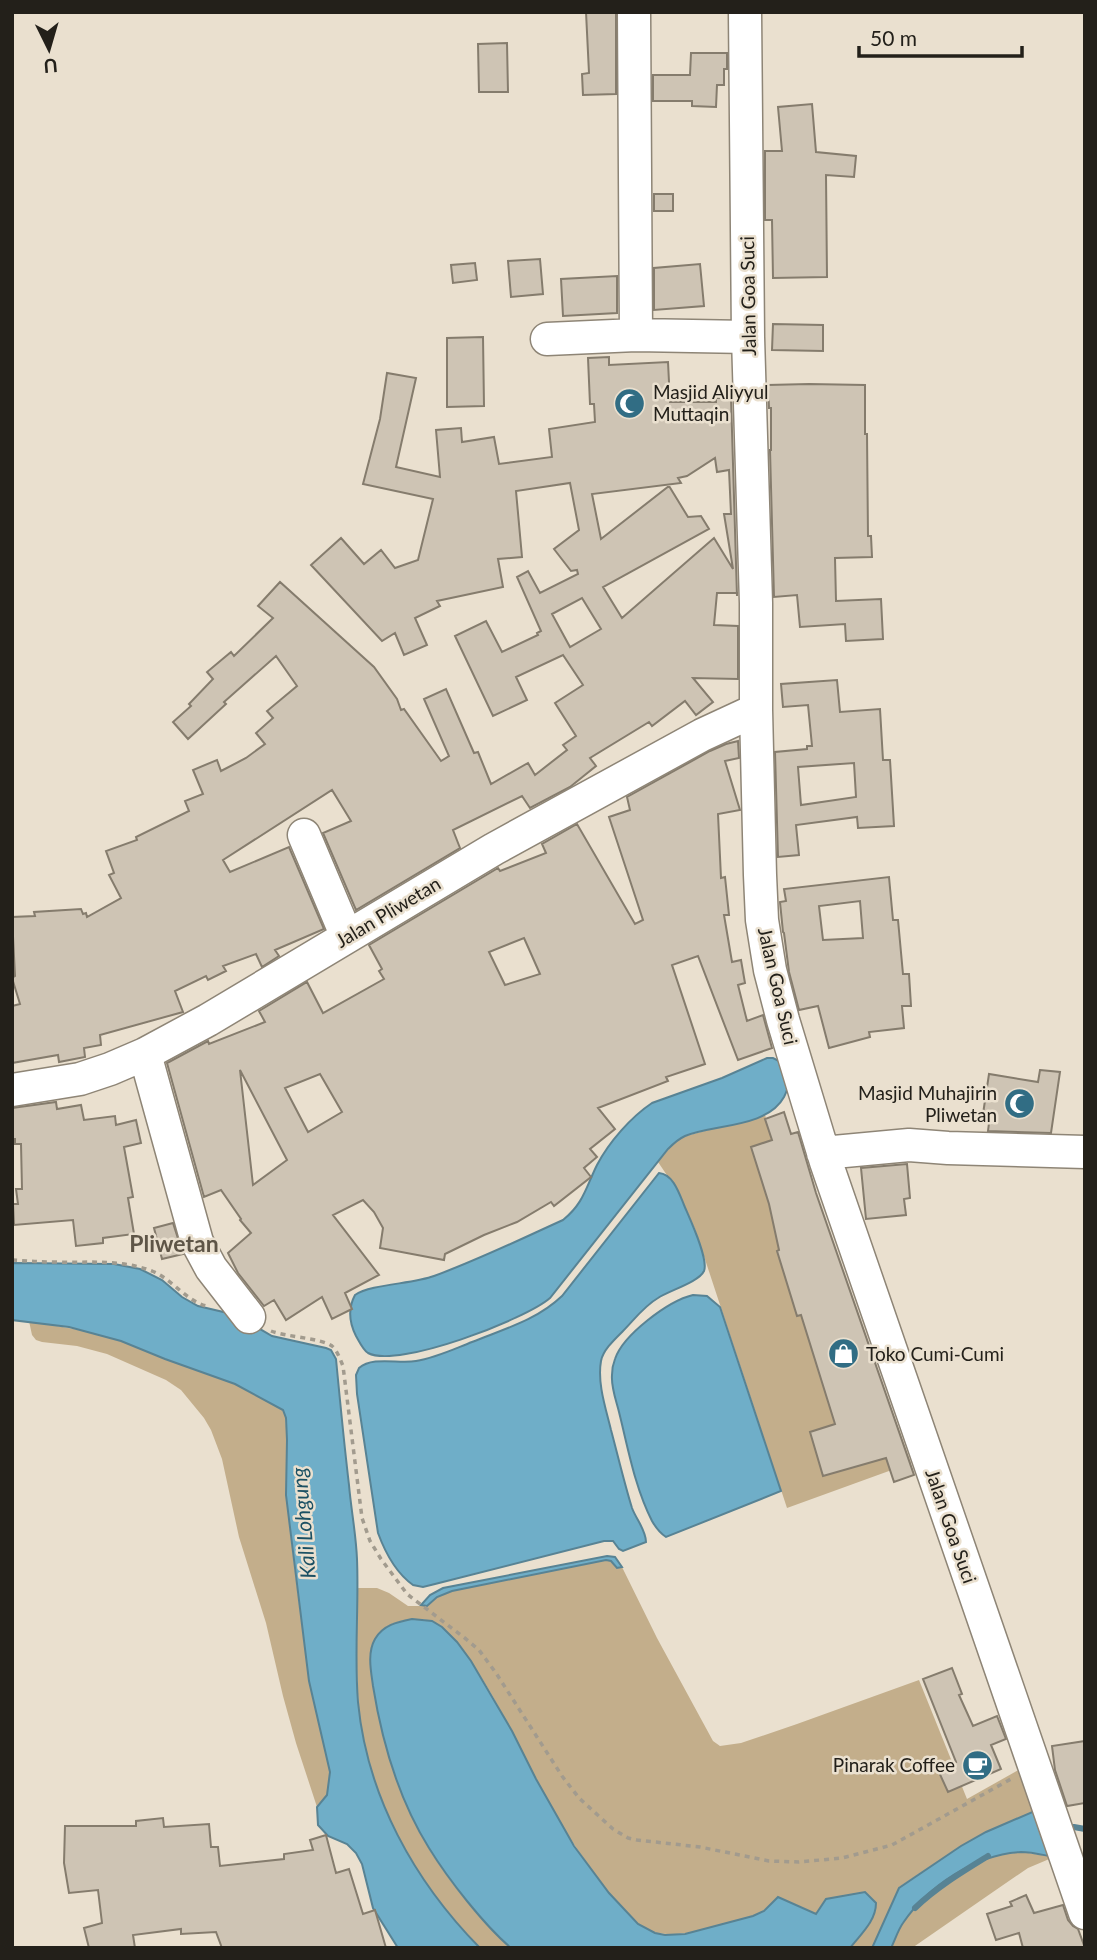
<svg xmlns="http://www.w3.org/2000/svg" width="1097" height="1960" viewBox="0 0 1097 1960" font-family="Lato,sans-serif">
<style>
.green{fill:#c3ae8b}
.water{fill:#6faec8;stroke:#588394;stroke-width:2}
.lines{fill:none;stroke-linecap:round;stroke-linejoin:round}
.stream{stroke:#588394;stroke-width:6}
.building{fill:#cec4b4;stroke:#857c6d;stroke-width:2;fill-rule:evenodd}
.minor-casing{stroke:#8e8576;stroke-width:35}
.path{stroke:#a29b8e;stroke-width:3.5;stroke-dasharray:5 5;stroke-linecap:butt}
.minor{stroke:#fff;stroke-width:32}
.labels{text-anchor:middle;stroke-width:5;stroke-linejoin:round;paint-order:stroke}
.street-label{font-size:19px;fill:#23201a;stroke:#eae0cf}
.poi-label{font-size:19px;fill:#23201a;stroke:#eae0cf;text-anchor:start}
.water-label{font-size:21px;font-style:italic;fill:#1b5063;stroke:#eae0cf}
.quarter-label{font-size:23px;font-weight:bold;fill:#5e5547;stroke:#eae0cf}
</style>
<rect width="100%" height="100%" fill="#eae0cf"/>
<path class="green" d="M765,1115L780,1165L779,1245L830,1408L885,1391L911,1463L787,1508L695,1229L679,1193L658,1162L673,1144L682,1137Z
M29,1321L85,1331L121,1341L165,1359L235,1384L278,1406L285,1413L287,1440L286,1495L294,1564L309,1681L330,1772L327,1795L317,1807L296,1743L283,1696L266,1623L239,1537L222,1459L211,1430L204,1418L181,1390L166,1380L107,1354L77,1346L42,1342L36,1340L32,1335Z
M606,1560H611L617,1568L622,1567L657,1638L713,1741L720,1746L741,1743L797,1724L919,1680L967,1799L1022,1768L1037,1810L986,1832L961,1846L899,1887L872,1948H850L870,1924L816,1914L778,1897C770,1905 763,1912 753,1917C729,1927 668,1942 645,1929C627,1919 613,1899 601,1883C577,1850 555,1816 536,1780C516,1740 497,1700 472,1663C462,1648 445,1634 432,1621C411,1616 380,1621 373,1644C368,1658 372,1673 374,1687C379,1725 389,1754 402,1790C410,1810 418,1830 429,1849C448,1880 484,1925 511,1948H480C420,1888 373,1811 361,1726C355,1681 357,1634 358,1588H377L389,1593L408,1606H427L437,1597L452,1591Z
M1022,1852L1054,1857L1028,1868L1006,1883L912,1948H891C895,1940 898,1930 903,1923C921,1897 951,1875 979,1861C992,1855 1008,1854 1022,1852Z"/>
<path class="water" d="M767,1058H773L781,1062C783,1068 788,1076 788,1082C789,1087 786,1093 784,1097C767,1128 714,1124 685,1136C678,1139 673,1144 668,1149L550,1298C526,1319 398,1369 368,1353C363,1350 359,1341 356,1336C349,1322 348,1308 355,1295C371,1284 413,1284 434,1276C478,1260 521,1239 563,1220C584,1203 586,1187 597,1165C609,1142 631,1117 652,1103L722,1078Z
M659,1173C673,1174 679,1193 684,1205C689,1217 709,1259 704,1271C699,1282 668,1291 658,1298C644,1306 634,1320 623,1331C615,1339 603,1350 601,1361C597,1383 606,1409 611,1430C618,1456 624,1482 632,1508C636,1519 646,1530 646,1542L623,1551L619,1549L613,1541H604L435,1584L423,1587L413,1585C396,1573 385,1552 378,1533L357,1394L356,1375L359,1368C373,1356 398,1364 416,1361C435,1358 454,1349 472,1342C504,1329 537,1320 562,1296Z
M12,1263L114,1264L140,1269L162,1280L182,1297L198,1306L236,1315L272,1336L326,1348L331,1350L336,1359C340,1401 344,1443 349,1485C351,1509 356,1534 357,1559C359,1606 354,1654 358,1702C367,1796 414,1881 480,1948H398L373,1908L362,1864L356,1853L347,1844L328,1836L318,1825L317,1807L327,1795L330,1772L309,1681L286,1495L287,1440L286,1418L283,1410L235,1384L165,1359L121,1341L69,1327L12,1320Z
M693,1295L707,1296L720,1307L781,1491L666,1537C660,1533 656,1528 652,1521C635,1488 628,1448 619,1412C616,1400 611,1387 612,1375C612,1370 613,1364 615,1359C623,1335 668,1301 693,1295Z
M607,1556L615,1557L622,1567L617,1568L611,1561L606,1560L452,1591L437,1597L427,1606L421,1605L430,1595L443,1588Z
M412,1619L432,1621L442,1627L457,1642L471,1661L512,1731L536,1779L574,1846L609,1893L638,1924L655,1933L665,1935L685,1934L753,1916L764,1911L778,1897L816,1914L826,1899L865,1892L876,1903C876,1921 861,1934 850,1948H511C484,1925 448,1879 429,1848C399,1800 382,1742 373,1686C371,1671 367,1653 375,1639C383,1625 397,1622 412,1619Z
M1037,1810L1054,1857C1043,1855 1032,1852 1021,1852C976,1854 928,1886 903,1923C898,1930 895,1940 891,1948H872L899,1888L961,1846L986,1832Z"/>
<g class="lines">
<path class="stream" d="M1064,1829L1074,1827L1085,1829
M915,1908C937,1887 962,1872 988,1856"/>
</g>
<path class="building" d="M586,12H616V94L583,95L582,74L589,73Z
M507,43L508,92H479L478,44Z
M691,53H727V69H724V85H717L716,107L692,106V101H653V75H690Z
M812,104L816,152L856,156L854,177L826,175L827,277L773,278L772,220H765V151H782L778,107Z
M654,194H673V211H654Z
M540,259L543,294L511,297L508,261Z
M475,263L477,280L453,283L451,265Z
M700,264L704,306L654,310V268Z
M617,276V313L563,316L561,279Z
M773,324L823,325V351L772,350Z
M483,337L484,406L447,407V338Z
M609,357V365L668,362L670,402H716V398H731L737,596V593H717L714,625L738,626V679L693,678L713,702L696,715L685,701L652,726L649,722L590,758L596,766L570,787L530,808L522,796L453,830L460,848L356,910L323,833L351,821L332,790L223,860L230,872L289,847L324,929L275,950L279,956L262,967L256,954L223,966L226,971L208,980L206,976L175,991L183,1012L100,1035L101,1045L84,1048L85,1057L59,1062L58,1055L12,1063V1006L20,1004L12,978L15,976L12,917L35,916L34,912L81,909L83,914L86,913L87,917L121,898L109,875L114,873L106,851L137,840L136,837L189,811L185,801L203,794L193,770L217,760L221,771L246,758L265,744L256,733L273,718L267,711L297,686L276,656L224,702L226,704L188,739L173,722L191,706L189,704L213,679L207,672L231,652L234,656L273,618L258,606L280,582L374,667L397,699L401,710L404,709L441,761L449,756L424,699L446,689L474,753L478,752L491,784L528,763L535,775L567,750L563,745L576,736L555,703L583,685L563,655L516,677L527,700L493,716L455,636L486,621L502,652L538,635L537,633L541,631L517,577L528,571L540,593L578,574L577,570L571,571L554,549L579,530L570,483L516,491L522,557L498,559L503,587L437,601L440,606L415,618L427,645L404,655L395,633L382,641L311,565L341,538L364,564L381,550L395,568L418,560L433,499L363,484L380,419L387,373L416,378L396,467L440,477L436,430L461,428L462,442L494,437L499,464L552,457L549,429L595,422L594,404H590L588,358ZM715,458L717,472L729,470L731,514H724L733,569L714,538L622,618L603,587L709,529L701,516L688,517L669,486L601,539L592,494L681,483L678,478L687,476ZM582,598L601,629L570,647L552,614Z
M809,384L865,385V434H867L868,536H871L872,557L835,558L836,601L881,599L883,639L846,641L845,624L800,627L797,595L774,597L770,450H771V408H769L768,385Z
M837,680L840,712L880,709L883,760H890L894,826L858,828L857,817L796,825L799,855L778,857L775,752L807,749V746H812L808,705L783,707L781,684ZM854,763L856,797L801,805L798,767Z
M738,741L739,758L725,761L740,810L718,814L721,878L725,877L729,915H724L732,962L741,960L745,983L738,985L747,1021L763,1015L772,1048L738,1060L698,956L672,965L705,1064L666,1077L668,1081L598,1108L615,1129L590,1149L597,1157L584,1168L591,1177L554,1206L551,1202L517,1222L484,1235L445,1254L444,1260L380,1248L383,1228L374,1212L363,1200L333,1215L379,1275L345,1293L352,1309L332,1319L322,1297L286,1320L274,1300L264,1306L238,1273L228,1253L251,1233L240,1220L241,1219L221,1190L204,1197L167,1063L208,1041L209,1044L265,1022L259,1011L307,982L323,1013L384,979L379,971L382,969L369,945L498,868L500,871L546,853L542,844L577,824L635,924L643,920L609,817L630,810L627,797L710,751L726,744ZM524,938L540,974L505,985L489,952ZM240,1070L287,1160L253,1185ZM320,1074L342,1112L308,1132L285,1088Z
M889,877L893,920H898L903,974H909L911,1006H902L904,1028L869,1032L870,1037L829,1048L818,1006L799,1010L789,972L784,933L783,932L780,902L786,901L784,889ZM860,901L863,938L823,940L819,906Z
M1040,1070L1060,1072L1051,1133L988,1131L990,1115L983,1114L989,1074L1038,1082Z
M56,1102L57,1109L81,1105L84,1120L115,1116L116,1125L136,1120L141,1143L124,1147L133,1197L128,1198L134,1234L103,1238V1243L76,1246L73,1220L14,1225L13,1204H18L16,1189H22L21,1144H15V1139H12V1108Z
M784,1112L791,1134L798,1132L816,1193L914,1475L894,1482L886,1458L823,1476L810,1432L835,1424L801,1315L797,1316L777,1251L779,1250L769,1204L751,1147L772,1140L765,1119Z
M907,1164L910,1198L904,1199L906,1215L866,1219L861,1168Z
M173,1223L183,1254L162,1259L154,1228Z
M952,1668L962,1694L959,1695L973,1726L997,1716L1006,1739L991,1745L1001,1769L948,1792L938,1770L956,1762L923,1679Z
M1085,1741V1803L1067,1806L1055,1770L1052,1746Z
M163,1818L164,1827L209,1824L211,1847H218L220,1866L284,1859V1854L313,1850L310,1840L326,1835L336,1873L349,1869L363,1914L375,1910L386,1948H222L216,1932L181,1934V1929L133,1935L135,1948H89L84,1928L102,1923L98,1890L69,1893L64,1863L65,1826H136V1821Z
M1026,1895L1034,1913L1063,1905L1068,1920L1073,1926L1078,1929L1085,1948H1023L1019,1933L996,1940L987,1914L1012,1906L1010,1902Z"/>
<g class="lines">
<defs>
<path id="minor" d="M634,12L636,335
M745,12L748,337L756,603V710L760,875L762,920L770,970L783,1020L826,1162L1085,1913
M547,339L636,335L748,337
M304,835L347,937
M145,1054L197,1242L211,1268L249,1317
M12,1090L80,1079L110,1069L145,1054L208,1020L494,849L702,735L756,710
M823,1153L909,1145L948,1148L1085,1152"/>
</defs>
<use href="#minor" class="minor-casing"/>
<path class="path" d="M12,1260C27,1261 41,1262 56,1262C89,1263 120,1259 152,1271C172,1279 185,1300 206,1306
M271,1331C286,1337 321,1338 332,1346C337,1350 340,1359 343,1366L362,1518L370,1541L381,1559L407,1594L466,1639L479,1650L496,1673L562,1776L579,1798L613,1829L628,1838L637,1840L700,1847L769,1861L799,1862L842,1858L892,1845L1011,1779"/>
<use href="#minor" class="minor"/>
</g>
<defs>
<symbol id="mosque-disc" viewBox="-11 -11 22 22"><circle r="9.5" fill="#316d84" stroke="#eae0cf"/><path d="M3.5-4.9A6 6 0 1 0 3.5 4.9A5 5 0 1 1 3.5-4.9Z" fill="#fff"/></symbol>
<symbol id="shop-disc" viewBox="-11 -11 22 22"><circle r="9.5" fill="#316d84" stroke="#eae0cf"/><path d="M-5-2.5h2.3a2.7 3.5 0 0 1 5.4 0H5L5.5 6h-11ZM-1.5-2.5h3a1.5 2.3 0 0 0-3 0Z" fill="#fff"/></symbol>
<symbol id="cafe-disc" viewBox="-11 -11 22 22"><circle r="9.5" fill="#316d84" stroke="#eae0cf"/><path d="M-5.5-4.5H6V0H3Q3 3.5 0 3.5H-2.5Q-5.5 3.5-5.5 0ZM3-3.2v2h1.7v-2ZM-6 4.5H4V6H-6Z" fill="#fff"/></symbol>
</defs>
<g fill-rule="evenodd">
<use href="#mosque-disc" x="612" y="386" width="35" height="35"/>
<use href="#mosque-disc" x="1002" y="1086" width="35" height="35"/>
<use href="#shop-disc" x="826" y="1336" width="35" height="35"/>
<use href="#cafe-disc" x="960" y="1748" width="35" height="35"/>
</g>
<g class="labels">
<g class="street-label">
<text transform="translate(748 296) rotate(-91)" y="7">Jalan Goa Suci</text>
<text transform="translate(388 912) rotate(-31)" y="7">Jalan Pliwetan</text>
<text transform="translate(778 986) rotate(77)" y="7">Jalan Goa Suci</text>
<text transform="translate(951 1526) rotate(71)" y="7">Jalan Goa Suci</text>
</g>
<g class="poi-label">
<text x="653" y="399">Masjid Aliyyul<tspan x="653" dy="22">Muttaqin</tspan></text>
<text x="997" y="1100" text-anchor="end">Masjid Muhajirin<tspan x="997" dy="22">Pliwetan</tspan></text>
<text x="866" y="1361">Toko Cumi-Cumi</text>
<text x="955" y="1772" text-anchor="end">Pinarak Coffee</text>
</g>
<g class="water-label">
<text transform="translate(304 1523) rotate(-95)" y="7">Kali Lohgung</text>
</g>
<g class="quarter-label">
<text x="174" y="1252">Pliwetan</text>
</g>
</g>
<rect width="1097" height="1960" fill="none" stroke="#23201a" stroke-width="28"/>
<g transform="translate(49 49) rotate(175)" stroke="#eae0cf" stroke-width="5" paint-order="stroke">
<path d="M0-5L12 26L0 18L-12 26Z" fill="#23201a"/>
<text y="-10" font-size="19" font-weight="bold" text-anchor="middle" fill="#23201a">U</text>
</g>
<path d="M859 46v10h163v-10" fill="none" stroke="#23201a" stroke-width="3.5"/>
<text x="870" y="46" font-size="21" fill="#23201a" stroke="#eae0cf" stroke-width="5" paint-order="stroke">50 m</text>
</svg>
